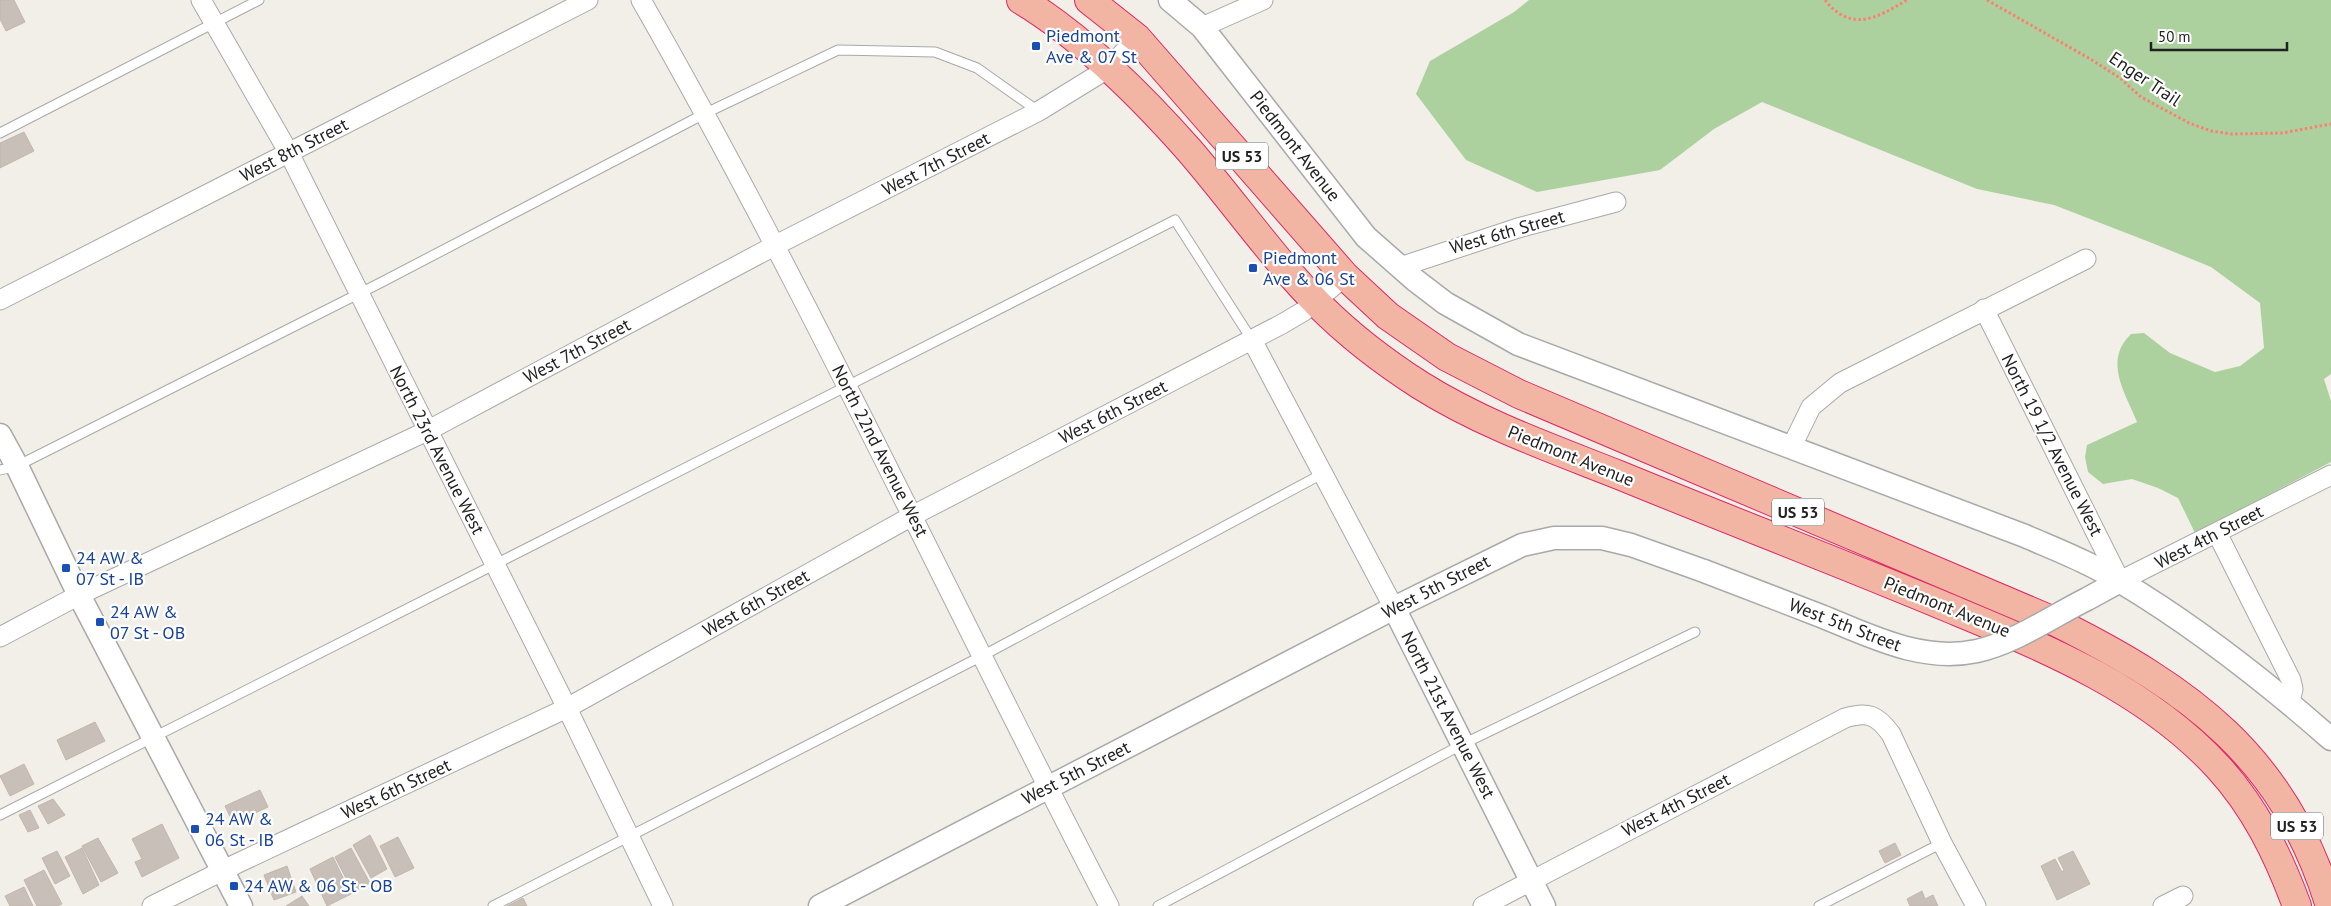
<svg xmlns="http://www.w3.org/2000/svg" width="2331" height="906" viewBox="0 0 2331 906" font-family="'PT Sans',sans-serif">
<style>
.forest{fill:#add19e}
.building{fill:#c7bfb8;stroke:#c4b6ab}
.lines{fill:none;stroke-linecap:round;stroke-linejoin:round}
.service-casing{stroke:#a9a9a9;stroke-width:11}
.minor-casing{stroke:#a9a9a9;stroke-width:21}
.tertiary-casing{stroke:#a9a9a9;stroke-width:25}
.trunk-casing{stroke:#dc2a67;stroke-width:30}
.path{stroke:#fa8072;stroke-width:3;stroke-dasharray:2.5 2.5;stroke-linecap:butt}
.service{stroke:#fff;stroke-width:9}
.minor{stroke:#fff;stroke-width:19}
.tertiary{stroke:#fff;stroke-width:22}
.trunk{stroke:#f2b4a3;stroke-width:28}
.tertiary-bridge-casing{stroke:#a9a9a9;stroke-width:25;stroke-linecap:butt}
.tertiary-bridge{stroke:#fff;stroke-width:22}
.transit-dot{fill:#1a4fb4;stroke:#fff;stroke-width:2}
.labels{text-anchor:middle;stroke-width:4.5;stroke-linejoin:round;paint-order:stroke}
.shield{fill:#fff;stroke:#646464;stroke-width:1}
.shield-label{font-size:16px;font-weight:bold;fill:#222}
.transit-label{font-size:18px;fill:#164399;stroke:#fff;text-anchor:start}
.street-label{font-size:18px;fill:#222;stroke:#fff}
</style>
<rect width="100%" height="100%" fill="#f2efe9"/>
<path class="forest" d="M1529,0H2331V374L2324,379L2331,401V462L2195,533L2178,498L2158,488L2132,479L2103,484L2088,472L2085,457L2087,445L2137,422C2125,392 2103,361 2131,334L2144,333L2170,353L2215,372L2240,366L2264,348L2260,303L2211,267L2152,243L2054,205L1977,189L1762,102L1714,129L1660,170L1537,192L1466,160L1416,94L1430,61L1514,12Z"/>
<path class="building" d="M0,0H14L25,22L6,31L0,19Z
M24,132L34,151L0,168V143Z
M95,722L105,741L66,760L57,740Z
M24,764L34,784L10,796L0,776Z
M260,790L268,807L233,823L225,806Z
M53,799L65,815L48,824L38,806Z
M30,810L39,828L28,832L19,815Z
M162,824L179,858L142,877L135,862L142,859L132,839Z
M370,835L387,869L371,878L353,845Z
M398,837L414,868L395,877L380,846Z
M98,838L118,873L101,882L82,846Z
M1895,843L1901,855L1885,863L1879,851Z
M82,848L99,885L83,894L65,857Z
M351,848L370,883L353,892L335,857Z
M57,851L70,876L55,884L42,858Z
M2073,851L2090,884L2057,900L2041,866L2055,859L2062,872L2064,870L2058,858Z
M333,857L351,894L327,906L310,869Z
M287,866L296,892L274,900L264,875Z
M44,870L62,904L57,906H37L24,880Z
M24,887L33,906H10L5,896Z
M1922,891L1925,899L1933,895L1938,906H1910L1907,899Z
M302,896L309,906H286Z
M523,898L527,906H507Z"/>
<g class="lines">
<defs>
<path id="service" d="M0,133L259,0
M0,470L17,466L380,283L706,113L838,50L935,52L977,68L1038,111
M0,815L1175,220L1252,340
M493,906L982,656L1322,474
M1158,906L1463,744L1695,632
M1819,906L1942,843"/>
<path id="minor" d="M201,0L289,153L567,708L663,906
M641,0C810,295 952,605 1109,906
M1202,27L1263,0
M1400,267L1518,228L1616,202
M0,300L588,0
M1984,309L2120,581L2331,475
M1252,340L1394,608
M1791,448L1811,407L1840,383L2086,259
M2217,533L2291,680L2293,689L2290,702
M0,637L79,595L427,431L774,246L1039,111L1109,68L1137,38
M152,906L238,863L567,708L912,516L1282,324L1304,311L1345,276
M1483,906L1845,718C1868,711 1877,715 1891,734L1942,843L1976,906
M2163,906L2183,896"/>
<path id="tertiary" d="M1170,0L1202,27L1366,237L1415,280L1445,303L1518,344L2025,536C2057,550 2091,563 2121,582C2196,627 2265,681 2331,739
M0,435L17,466L79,595L241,906
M2087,599L2120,581
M1394,608L1544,906
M820,906L1394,608L1522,545L1554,538H1602L1631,545L1704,571"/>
<path id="trunk" d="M1021,0C1081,36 1142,97 1189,150C1233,201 1272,257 1319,305C1349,335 1384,362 1420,385C1482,424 1551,448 1619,475C1731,521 1844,564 1956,611C2050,650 2147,690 2218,767C2255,807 2278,855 2297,906
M1089,0L1137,38L1345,276L1388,316L1447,357L1519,394L2056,622C2190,689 2284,756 2330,906"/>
</defs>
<use href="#service" class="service-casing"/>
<use href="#minor" class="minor-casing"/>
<use href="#tertiary" class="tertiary-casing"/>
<use href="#trunk" class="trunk-casing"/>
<path class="path" d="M1825,0C1851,33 1877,18 1907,0
M1987,0L2092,60L2120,78L2141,97L2189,123L2211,131L2232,134L2282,133L2331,124"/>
<use href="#service" class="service"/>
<use href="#minor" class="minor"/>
<use href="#tertiary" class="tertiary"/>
<use href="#trunk" class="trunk"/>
<defs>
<path id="tertiary-bridge" d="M1704,571C1743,586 1782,601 1821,616C1871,636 1922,663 1977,651C2014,643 2053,616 2087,599"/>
</defs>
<use href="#tertiary-bridge" class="tertiary-bridge-casing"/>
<use href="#tertiary-bridge" class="tertiary-bridge"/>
</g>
<g class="transit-dot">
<rect x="1031" y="41" width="10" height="10" rx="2.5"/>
<rect x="1248" y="263" width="10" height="10" rx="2.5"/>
<rect x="61" y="563" width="10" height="10" rx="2.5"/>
<rect x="95" y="617" width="10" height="10" rx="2.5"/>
<rect x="190" y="824" width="10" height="10" rx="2.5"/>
<rect x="229" y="881" width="10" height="10" rx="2.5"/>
</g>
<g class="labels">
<g class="shield">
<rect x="1216" y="142.5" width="52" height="27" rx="4"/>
<rect x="1772" y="498.5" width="52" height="27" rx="4"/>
<rect x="2271" y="812.5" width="52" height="27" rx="4"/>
</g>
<g class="shield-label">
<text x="1242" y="162">US 53</text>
<text x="1798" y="518">US 53</text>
<text x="2297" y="832">US 53</text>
</g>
<g class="transit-label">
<text x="1046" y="42">Piedmont<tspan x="1046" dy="21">Ave &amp; 07 St</tspan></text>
<text x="1263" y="264">Piedmont<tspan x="1263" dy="21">Ave &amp; 06 St</tspan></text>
<text x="76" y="564">24 AW &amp;<tspan x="76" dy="21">07 St - IB</tspan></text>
<text x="110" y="618">24 AW &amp;<tspan x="110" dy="21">07 St - OB</tspan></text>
<text x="205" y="825">24 AW &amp;<tspan x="205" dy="21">06 St - IB</tspan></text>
<text x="244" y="892">24 AW &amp; 06 St - OB</text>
</g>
<g class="street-label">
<text transform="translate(2145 79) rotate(34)" y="6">Enger Trail</text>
<text transform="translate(1295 146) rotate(52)" y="6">Piedmont Avenue</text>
<text transform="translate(294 150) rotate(-27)" y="6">West 8th Street</text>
<text transform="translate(936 164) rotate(-27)" y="6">West 7th Street</text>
<text transform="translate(1507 232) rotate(-16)" y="6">West 6th Street</text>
<text transform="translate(577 351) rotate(-28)" y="6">West 7th Street</text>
<text transform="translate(1113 412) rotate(-27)" y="6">West 6th Street</text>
<text transform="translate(2052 445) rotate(63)" y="6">North 19 1/2 Avenue West</text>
<text transform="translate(437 450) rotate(63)" y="6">North 23rd Avenue West</text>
<text transform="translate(880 451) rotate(63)" y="6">North 22nd Avenue West</text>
<text transform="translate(1571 456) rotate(22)" y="6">Piedmont Avenue</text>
<text transform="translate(2209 537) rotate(-27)" y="6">West 4th Street</text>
<text transform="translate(1436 587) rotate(-27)" y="6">West 5th Street</text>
<text transform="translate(756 603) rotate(-29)" y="6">West 6th Street</text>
<text transform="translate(1947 607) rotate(22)" y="6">Piedmont Avenue</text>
<text transform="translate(1845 625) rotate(21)" y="6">West 5th Street</text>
<text transform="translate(1448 715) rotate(63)" y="6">North 21st Avenue West</text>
<text transform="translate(1076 773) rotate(-27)" y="6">West 5th Street</text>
<text transform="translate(396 789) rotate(-25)" y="6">West 6th Street</text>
<text transform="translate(1676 805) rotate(-27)" y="6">West 4th Street</text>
</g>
</g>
<path d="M2151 42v8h136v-8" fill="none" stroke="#222222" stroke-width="2.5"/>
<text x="2158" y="42" font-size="15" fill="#222222" stroke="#ffffff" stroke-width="4" paint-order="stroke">50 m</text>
</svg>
